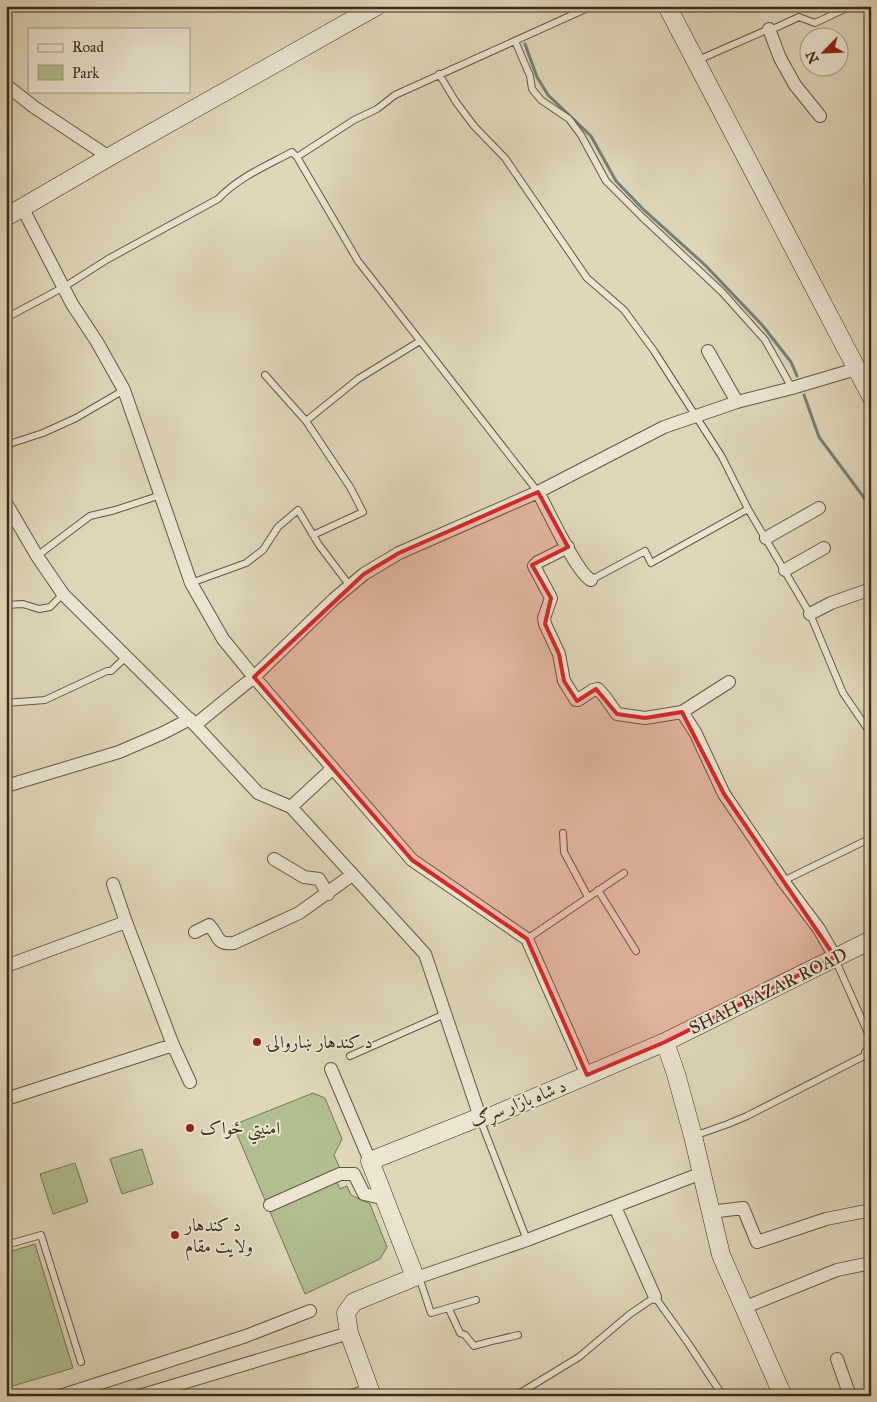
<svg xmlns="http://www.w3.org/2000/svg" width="877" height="1402" viewBox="0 0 877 1402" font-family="'IM FELL Great Primer',Amiri,serif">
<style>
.green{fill:#b1be90;stroke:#757555}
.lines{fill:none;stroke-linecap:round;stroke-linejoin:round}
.stream{stroke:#718078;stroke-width:3}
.lane-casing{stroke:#635742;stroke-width:8}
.street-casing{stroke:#635742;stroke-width:14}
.secondary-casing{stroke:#392c1a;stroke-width:19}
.lane{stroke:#ebe5d2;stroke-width:6}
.street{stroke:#ebe5d2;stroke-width:12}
.secondary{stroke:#ebe5d2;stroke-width:18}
.marked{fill:#d62828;fill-opacity:0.2;stroke:#d62828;stroke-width:4;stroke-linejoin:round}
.poi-dot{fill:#8f2418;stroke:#ebe5d2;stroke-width:2}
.labels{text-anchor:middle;stroke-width:4;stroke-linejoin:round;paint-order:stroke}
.street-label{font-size:18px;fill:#392c1a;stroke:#ebe5d2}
.poi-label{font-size:18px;fill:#392c1a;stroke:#ebe5d2;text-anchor:start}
</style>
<rect width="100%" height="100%" fill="#e0d7ba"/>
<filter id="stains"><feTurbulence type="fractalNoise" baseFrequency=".004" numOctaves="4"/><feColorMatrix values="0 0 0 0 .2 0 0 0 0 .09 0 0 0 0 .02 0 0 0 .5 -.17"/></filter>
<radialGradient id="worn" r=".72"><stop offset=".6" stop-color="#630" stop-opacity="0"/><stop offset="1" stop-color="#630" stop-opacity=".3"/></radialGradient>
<path class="green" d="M313,1093L325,1098L342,1139L334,1155L343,1176L336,1180L340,1189L347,1186L351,1195L370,1204L387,1247L380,1259L305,1294L233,1125Z
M142,1149L153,1184L122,1194L110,1159Z
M75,1163L88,1202L53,1214L40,1174Z
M35,1244L73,1368L6,1388V1253Z"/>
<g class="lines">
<path class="stream" d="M525,44L537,77L548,95L591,136L616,181L643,209L705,265L763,326L791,362L797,376
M804,395L819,437L865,499L871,509"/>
<defs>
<path id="lane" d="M515,41L530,76L532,89L541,100L569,119L581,135L606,181L641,216L722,292L765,340L792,388
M698,60L769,29L775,28L799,17L815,23L851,6
M439,74L456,102L474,126L505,158L587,278L624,310L654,351L722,457L748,509L810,614L843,693L871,734
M297,157L358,261L538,492
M6,318L64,287L108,259L218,199C239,177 266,166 292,152L297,157L354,120L377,109L395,95L592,6
M265,375L306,421L350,487L363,512L313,535
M306,421L358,379L420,341
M6,445L43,433L76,418L124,390
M37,556L90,516L115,510L161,495
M591,580L645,551L651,563L748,509
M191,583L246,563L263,550L278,527L298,510L319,545L350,586
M6,605L23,604L39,609L50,607L63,594
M6,703L45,700L107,671H111L127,656
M563,833L564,852L588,897
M783,881L871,838
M598,890L636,951
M527,939L624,873
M835,959L871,1040
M350,1056L445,1014
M480,1119L527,1240
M694,1136L728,1124L747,1116L870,1053
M6,1245L41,1235L81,1362
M419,1277L431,1313L476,1300
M449,1309L460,1333L465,1335L474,1346C489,1341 503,1339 518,1335
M345,1396L367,1387
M515,1396L579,1357L630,1314L655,1297L688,1343L723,1396"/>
<path id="street" d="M769,29L780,58L795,85L820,116
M6,85L34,107L109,157
M22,207L72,304L97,342L124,390L191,583L223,639L254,677L412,860L527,939L587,1075
M708,351L737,402
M538,492C548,510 576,572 591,580
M6,503L37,556L63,594L195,725L258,793L291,807L425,954L480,1117
M766,538L819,508
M568,547L538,562L534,566L551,598L544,618L545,624L559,654L564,681L576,700H578L593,690L598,689L605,697L617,714L645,718L682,712L695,732L724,794L783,881L819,929L835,957
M785,570L824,548
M810,614L831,603L871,589
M682,712L729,682
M195,725L254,677L334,599L364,574L399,553L538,492L664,427L737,402L792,388L856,369
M6,786L119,752L163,733L190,719
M291,807L333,768
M274,859L304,877L319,879L328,894
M113,884L126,922L173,1045
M195,932L209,925C220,936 215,945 234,943L299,913L352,875
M6,966L126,922
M868,1053L871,1058
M331,1069L370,1161
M6,1099L173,1045L190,1082
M270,1205L340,1174H354L364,1194L381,1198
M615,1207L655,1297
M710,1212L743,1208L757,1242L826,1219L871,1210
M415,1277H419L527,1240L702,1173
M743,1308L837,1270L871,1263
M837,1359L850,1396
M60,1396L246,1336L310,1311
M139,1396L349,1333"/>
<path id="secondary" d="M667,6L871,396
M6,217L109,157L377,6
M665,1042L676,1074L693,1136L721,1255L783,1396
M372,1396L349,1333L346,1313L354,1302L415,1277L370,1161L480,1117L492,1116L665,1042L871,940"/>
</defs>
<use href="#lane" class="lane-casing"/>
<use href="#street" class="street-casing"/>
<use href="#secondary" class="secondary-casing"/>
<use href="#lane" class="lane"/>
<use href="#street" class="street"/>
<use href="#secondary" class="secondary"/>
</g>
<path class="marked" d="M538,492L568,547L532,565L551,598L545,624L559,654L564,681L577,701L596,689L617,714L645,718L682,712L724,794L835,957L665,1042L587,1075L527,939L412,860L254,677L364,574L399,553Z"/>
<g class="poi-dot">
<circle cx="257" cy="1042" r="5"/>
<circle cx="190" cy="1128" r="5"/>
<circle cx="175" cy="1235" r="5"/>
</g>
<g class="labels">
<g class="street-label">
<text transform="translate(768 991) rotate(-26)" y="6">SHAH BAZAR ROAD</text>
<text transform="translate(518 1103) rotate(-21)" y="6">د شاه بازار سړګ</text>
</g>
<g class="poi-label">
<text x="267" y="1048">د کندهار ښاروالۍ</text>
<text x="200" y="1134">امنيتي ځواک</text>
<text x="185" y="1231">د کندهار<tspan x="185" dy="21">ولايت مقام</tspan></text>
</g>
</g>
<rect width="877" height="1402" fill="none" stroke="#e0d7ba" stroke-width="25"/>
<rect x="8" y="8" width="862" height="1387" fill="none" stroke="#392c1a" stroke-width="2.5"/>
<rect x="12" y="12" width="852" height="1377" fill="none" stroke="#392c1a"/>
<rect x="28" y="28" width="162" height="65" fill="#ebe5d2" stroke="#a49b88"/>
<rect x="38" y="44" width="25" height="8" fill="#ebe5d2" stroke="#a49b88"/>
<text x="72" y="52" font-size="15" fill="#392c1a">Road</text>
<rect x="38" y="65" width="25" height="15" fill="#b1be90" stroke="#a49b88"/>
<text x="72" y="78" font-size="15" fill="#392c1a">Park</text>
<g transform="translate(824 52) rotate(246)"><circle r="24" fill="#ebe5d2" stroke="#a49b88"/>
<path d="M0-4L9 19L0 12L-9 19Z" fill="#8f2418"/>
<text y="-8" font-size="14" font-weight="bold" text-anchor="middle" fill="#392c1a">N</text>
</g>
<rect width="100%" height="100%" filter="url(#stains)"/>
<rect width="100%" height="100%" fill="url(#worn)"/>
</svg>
